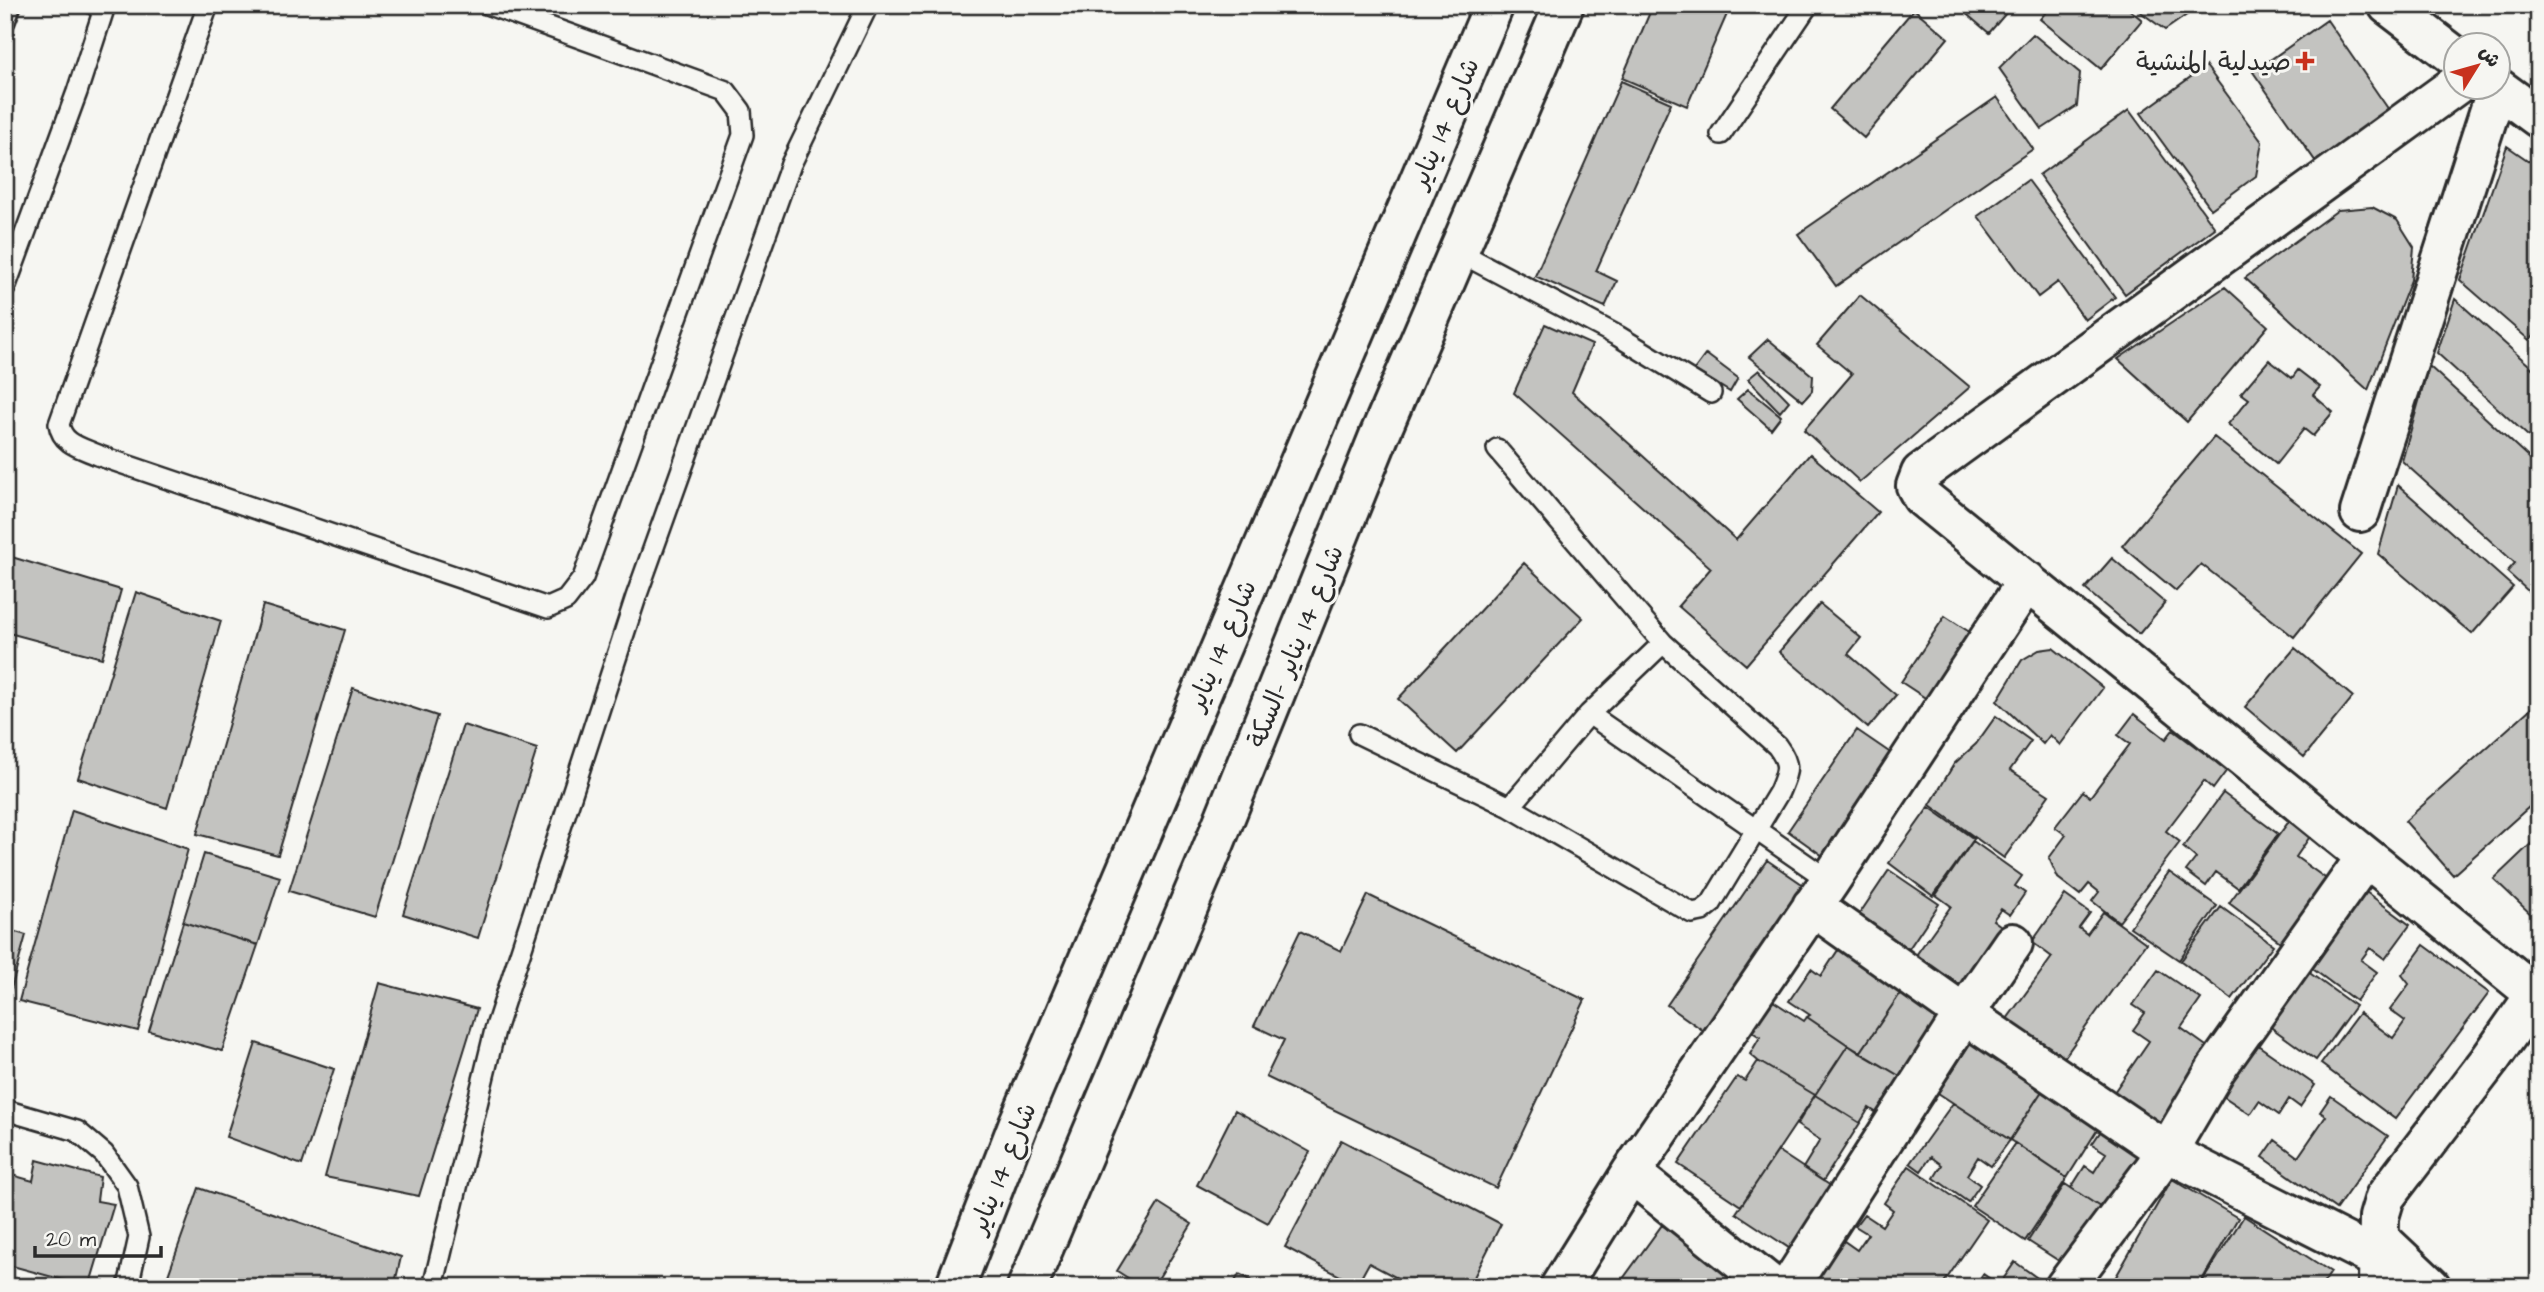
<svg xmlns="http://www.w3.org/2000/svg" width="2544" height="1292" viewBox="0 0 2544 1292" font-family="'Architects Daughter','Playpen Sans Arabic',sans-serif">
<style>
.building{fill:#c3c3c0;stroke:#2b2b2b;stroke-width:2}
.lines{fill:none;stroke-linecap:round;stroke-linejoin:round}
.lane-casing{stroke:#2b2b2b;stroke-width:24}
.street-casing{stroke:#2b2b2b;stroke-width:44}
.secondary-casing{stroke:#2b2b2b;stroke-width:44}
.highway-casing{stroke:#2b2b2b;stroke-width:44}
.lane{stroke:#f6f6f2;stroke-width:19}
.street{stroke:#f6f6f2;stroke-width:38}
.secondary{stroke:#f6f6f2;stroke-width:38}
.highway{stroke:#f6f6f2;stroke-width:38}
.poi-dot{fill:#c8321e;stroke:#f6f6f2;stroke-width:2.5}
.labels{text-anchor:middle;stroke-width:6;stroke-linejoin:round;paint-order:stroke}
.poi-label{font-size:26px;fill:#2b2b2b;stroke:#f6f6f2;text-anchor:end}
.street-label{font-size:26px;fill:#2b2b2b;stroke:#f6f6f2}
</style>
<rect width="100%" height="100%" fill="#f6f6f2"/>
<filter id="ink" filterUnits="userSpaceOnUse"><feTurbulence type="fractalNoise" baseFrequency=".0143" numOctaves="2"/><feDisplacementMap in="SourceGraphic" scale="14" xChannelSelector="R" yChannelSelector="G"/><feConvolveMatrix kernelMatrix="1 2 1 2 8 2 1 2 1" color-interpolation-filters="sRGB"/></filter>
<g filter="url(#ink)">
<path class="building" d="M1653,5H1731L1687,106L1622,78Z
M1956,5H2013L1989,33Z
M2052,5H2124L2142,20L2101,69L2040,19Z
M2131,5H2201L2165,30Z
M1914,9L1948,38L1864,138L1830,109Z
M2327,20L2389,110L2316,162L2253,72Z
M2033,34L2080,73L2077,106L2042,129L1999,68Z
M2206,66L2262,142L2256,176L2211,209L2141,113Z
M1621,81L1671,103L1596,271L1617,281L1605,307L1535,276Z
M1997,97L2033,149L1836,286L1798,234Z
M2129,110L2215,228L2125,294L2039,175Z
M2507,146L2539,168V330L2529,340L2460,280Z
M2028,180L2115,297L2085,320L2058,282L2038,297L1978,216Z
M2372,207L2397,220L2414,247L2411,280L2368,390L2245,278L2338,210Z
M2225,287L2268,326L2187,422L2118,359Z
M1860,295L1970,387L1860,482L1804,430L1852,374L1817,345Z
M2455,299L2539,374V446L2437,353Z
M1545,324L1592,345L1572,392L1736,540L1810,454L1878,512L1746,665L1678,606L1711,568L1514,393Z
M1768,339L1813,376L1812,391L1803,401L1749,357Z
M1706,354L1738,378L1730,392L1694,370Z
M2269,360L2292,378L2298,370L2320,387L2313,395L2333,412L2313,436L2304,429L2276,464L2228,424L2249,399L2241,393Z
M2429,366L2539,467V601L2507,572L2515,563L2402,461Z
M1759,370L1789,401L1780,412L1748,379Z
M1748,389L1781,416L1771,429L1737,399Z
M2214,437L2361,554L2294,637L2201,564L2176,591L2122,546Z
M2398,485L2513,587L2472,634L2378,554Z
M5,555L121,590L102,658L5,632Z
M2112,558L2165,603L2139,634L2085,589Z
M1524,563L1583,618L1457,753L1398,699Z
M136,592L221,621L167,808L78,778Z
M1820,604L1861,638L1848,654L1896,695L1868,728L1779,652Z
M263,605L345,630L278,855L197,834Z
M1945,616L1974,635L1930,701L1901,682Z
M2053,648L2103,688L2060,745L2050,735L2043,744L1997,701L2022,660L2039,650Z
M2295,648L2353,697L2304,757L2245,707Z
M353,688L437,716L375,917L289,891Z
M2539,701V798L2453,875L2405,821Z
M2134,714L2166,739L2173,730L2227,770L2213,789L2204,781L2166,831L2180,842L2119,922L2092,901L2099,892L2089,884L2080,895L2058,878L2049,858L2066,835L2055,827L2083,791L2090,797L2130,744L2118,735Z
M1996,716L2031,741L2010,770L2049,795L2004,858L1930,805L1954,764L1976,744Z
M463,725L537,749L478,938L403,914Z
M1857,730L1892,754L1823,856L1788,831Z
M2223,793L2278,834L2238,888L2216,872L2206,886L2186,871L2196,858L2183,847Z
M1929,807L1974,839L1933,896L1889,863Z
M72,810L188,849L138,1031L19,1001Z
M2290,820L2311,835L2296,857L2332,883L2283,944L2229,903Z
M2539,836V922L2494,879Z
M1973,841L2022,876L2015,886L2025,893L2010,915L2001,909L1993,920L2008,931L1964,994L1914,958L1951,906L1936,895Z
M204,854L280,877L258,945L183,922Z
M1767,860L1805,886L1704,1031L1667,1005Z
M1889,870L1939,904L1906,953L1856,919Z
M2169,872L2217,906L2179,960L2130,927Z
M2358,886L2410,925L2385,959L2370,948L2361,960L2377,972L2356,1001L2302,961Z
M1368,895L1585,1000L1496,1188L1266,1077L1284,1040L1254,1026L1300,931L1341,951Z
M2065,895L2090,913L2079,928L2087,934L2103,912L2146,943L2063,1059L2007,1019L2052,957L2032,942Z
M2221,907L2273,945L2232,999L2181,961Z
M183,922L258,945L222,1051L149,1031Z
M5,929L26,935L5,1011Z
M2424,945L2489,993L2395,1119L2321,1064L2359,1013L2393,1038L2405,1021L2390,1010L2409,984L2402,975Z
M1840,947L1902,991L1860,1053L1807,1017L1810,1015L1789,1001L1811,969L1821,976Z
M2300,966L2355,1006L2316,1060L2261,1020Z
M2158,970L2201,999L2181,1028L2216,1053L2168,1139L2110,1098L2149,1041L2133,1030L2145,1013L2133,1005Z
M379,983L477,1009L419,1196L325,1177Z
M1902,991L1939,1018L1903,1078L1860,1053Z
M1770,999L1804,1021L1807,1017L1848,1045L1815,1095L1758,1061L1750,1054L1760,1037L1749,1030Z
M1977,1033L2044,1088L2010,1140L1938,1093Z
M2252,1041L2315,1085L2300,1107L2289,1099L2279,1115L2259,1101L2250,1114L2217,1092Z
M256,1043L334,1069L302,1165L226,1137Z
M1848,1045L1903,1078L1880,1115L1869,1108L1860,1123L1815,1095Z
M1758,1061L1815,1095L1741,1206L1678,1164L1737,1077L1745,1081Z
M2044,1088L2101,1124L2067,1178L2010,1140Z
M1815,1095L1860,1123L1823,1181L1803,1168L1820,1140L1797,1125Z
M2331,1096L2388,1136L2336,1209L2263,1157L2275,1140L2298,1157L2326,1116L2320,1112Z
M1953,1103L2010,1140L1991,1166L1978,1157L1967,1175L1980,1185L1968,1202L1934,1178L1942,1165L1931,1157L1921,1171L1910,1163Z
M1235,1110L1310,1152L1268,1223L1197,1185Z
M2107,1122L2147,1153L2106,1211L2071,1188L2085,1166L2094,1172L2106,1153L2092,1144Z
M1341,1140L1501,1224L1469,1287H1414L1369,1263L1357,1285L1285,1247Z
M2015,1143L2067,1178L2025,1241L1972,1206Z
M1778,1151L1834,1188L1792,1250L1736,1213Z
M37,1160L100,1177L97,1201L114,1204L89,1287L5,1264V1173L33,1181Z
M1909,1166L1987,1220L1941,1287H1825L1816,1281L1844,1241L1857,1250L1868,1234L1855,1226L1864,1214L1882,1226L1893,1210L1884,1203Z
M2172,1179L2238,1218L2198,1287H2110Z
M2065,1184L2106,1211L2070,1268L2028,1241Z
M199,1188L401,1257L394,1287H172L165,1284Z
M1159,1203L1192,1224L1153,1287H1142L1117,1271Z
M2244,1216L2331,1272L2321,1287H2210L2202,1282Z
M1662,1225L1747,1287H1617Z
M2015,1262L2050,1287H1974L1983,1274L1999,1285Z
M1239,1274L1263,1286L1262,1287H1232Z"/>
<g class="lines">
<defs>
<path id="lane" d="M208,5L59,424C62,445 83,448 100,456L548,608L566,600L583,578L743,135L741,111L726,91L489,5
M5,21L11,5
M1721,134L1808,5
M1457,251L1618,336L1711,393
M5,288L77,92L103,12L95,5
M1497,449L1663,643
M1663,643L1777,746C1791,765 1788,770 1779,792L1711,904L1702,911L1692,913L1510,807L1589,714Z
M1589,714L1830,881
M1359,734L1510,807
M5,1110L77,1131L104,1154L127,1186L139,1237L128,1287
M433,1287L495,1030L636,597L791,164L868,5"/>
<path id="street" d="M2456,85L1921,473L1916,486L1922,497L2539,997
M2360,512L2497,88
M2366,857L2216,1069L2167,1152L2378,1259
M1812,906L1964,1014L2167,1152L2065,1287
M1631,1173L1773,1287
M2378,1237L2431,1287
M1560,1287L1631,1173L1830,881L2027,581
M1789,1287L1964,1014L2013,943
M2378,1287L2379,1217L2385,1197L2489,1061L2536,994"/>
<path id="secondary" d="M2388,5L2456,57
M2498,88L2539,118"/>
<path id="highway" d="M955,1287L1018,1125L1494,5
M1027,1287L1207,862L1379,436L1564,5"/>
</defs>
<use href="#lane" class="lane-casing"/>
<use href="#street" class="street-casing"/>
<use href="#secondary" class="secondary-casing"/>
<use href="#highway" class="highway-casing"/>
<use href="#lane" class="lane"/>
<use href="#street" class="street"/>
<use href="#secondary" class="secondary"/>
<use href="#highway" class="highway"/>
</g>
</g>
<path class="poi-dot" d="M2301.5 50.5h7v7h7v7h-7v7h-7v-7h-7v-7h7z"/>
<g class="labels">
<g class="poi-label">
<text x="2291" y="70">صيدلية المنشية</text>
</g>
<g class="street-label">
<text transform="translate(1444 123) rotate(-67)" y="9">شارع 14 يناير</text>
<text transform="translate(1221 645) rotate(-67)" y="9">شارع 14 يناير</text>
<text transform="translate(1295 646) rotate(-68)" y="9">شارع 14 يناير -السكة</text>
<text transform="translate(1002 1168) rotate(-68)" y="9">شارع 14 يناير</text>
</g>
</g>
<rect width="2544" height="1292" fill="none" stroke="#f6f6f2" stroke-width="28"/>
<rect x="14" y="14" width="2516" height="1264" fill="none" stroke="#2b2b2b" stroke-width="2.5" filter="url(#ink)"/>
<g transform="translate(2477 66) rotate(53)"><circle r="33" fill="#f6f6f2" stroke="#a5a5a2" stroke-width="2"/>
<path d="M0-5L12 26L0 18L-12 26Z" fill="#c8321e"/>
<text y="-10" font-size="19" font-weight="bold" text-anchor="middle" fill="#2b2b2b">ش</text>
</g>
<path d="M35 1246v10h126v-10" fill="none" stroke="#2b2b2b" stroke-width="3.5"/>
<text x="46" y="1246" font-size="21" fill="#2b2b2b" stroke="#f6f6f2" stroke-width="5" paint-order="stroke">20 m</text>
</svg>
